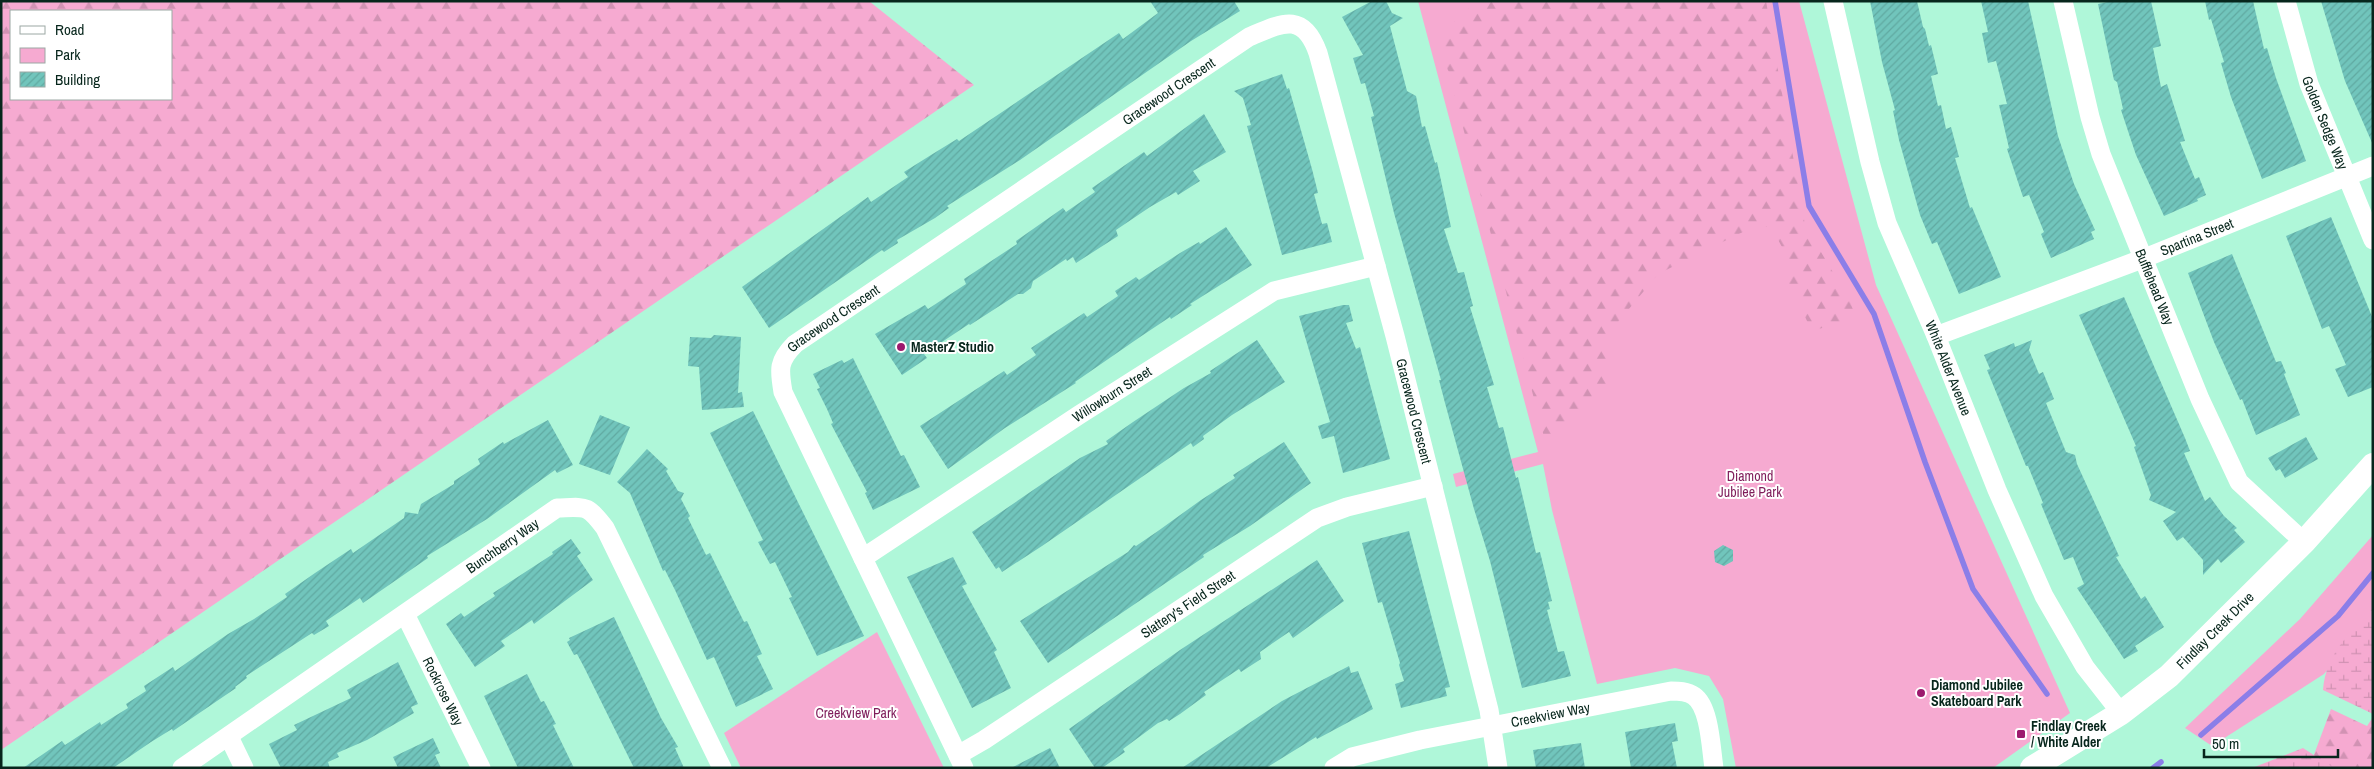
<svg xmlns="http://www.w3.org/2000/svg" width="2374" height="769" viewBox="0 0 2374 769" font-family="'Archivo Narrow',sans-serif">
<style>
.green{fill:#f6aad1}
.forest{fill:url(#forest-firs);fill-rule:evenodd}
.wetland{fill:url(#wetland-marsh)}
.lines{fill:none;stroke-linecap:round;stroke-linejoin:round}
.stream{stroke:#8b7ee8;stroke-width:5.5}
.building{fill:url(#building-hatch)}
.minor{stroke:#fff;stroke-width:19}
.tertiary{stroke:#fff;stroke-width:24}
.poi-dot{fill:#9c1a6e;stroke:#fff;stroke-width:2}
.labels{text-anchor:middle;stroke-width:4;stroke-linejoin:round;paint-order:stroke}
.street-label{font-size:14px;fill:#07261c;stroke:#fff}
.poi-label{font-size:14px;font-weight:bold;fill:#07261c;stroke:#fff;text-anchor:start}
.park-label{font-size:14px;fill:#7f1c5a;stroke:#fff}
</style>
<defs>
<pattern id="forest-firs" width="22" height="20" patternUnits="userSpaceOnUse" patternTransform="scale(1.25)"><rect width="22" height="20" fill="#f6aad1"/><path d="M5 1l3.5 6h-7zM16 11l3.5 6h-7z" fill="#d192b3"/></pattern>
<pattern id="wetland-marsh" width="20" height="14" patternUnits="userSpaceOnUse" patternTransform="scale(1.25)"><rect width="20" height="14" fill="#f6aad1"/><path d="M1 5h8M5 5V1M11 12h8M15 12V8" fill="none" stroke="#d192b3"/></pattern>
<pattern id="building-hatch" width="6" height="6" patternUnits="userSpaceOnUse" patternTransform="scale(1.25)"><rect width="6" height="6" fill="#71c5bc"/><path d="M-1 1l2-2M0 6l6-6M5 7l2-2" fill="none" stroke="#60a9a1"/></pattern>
</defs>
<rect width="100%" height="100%" fill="#aff7d9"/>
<path class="green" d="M1418,1H1799L1876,285L2070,713L1993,768H1736L1723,699L1709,676L1675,668L1597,684L1552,510L1543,464L1456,487L1453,474L1538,452Z
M2373,535V616L2324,674L2212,746L2185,728L2300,619Z
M877,632L944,768H741L724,733Z"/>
<path class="forest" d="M1,1H869L974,85L1,750ZM11,11H171V99H11Z
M1480,1H1766L1805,225L1850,301L1854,312L1848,322L1818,329L1808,323L1787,280V256L1771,227L1755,226L1658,274L1609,333L1605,345L1609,393C1603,401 1598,402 1590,407C1577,415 1569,430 1555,439L1544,437L1454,93C1455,80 1450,75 1445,64C1431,36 1457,19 1475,3Z
M2331,709L2367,726L2373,717V768H2309Z"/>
<path class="wetland" d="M2373,608V714L2323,690C2326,653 2349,635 2373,608Z
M2303,748L2334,768H2252Z"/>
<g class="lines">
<path class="stream" d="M1775,1L1809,206L1874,314L1925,462L1973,589L2047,694
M2201,735L2338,616L2373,573
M2153,768L2161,762"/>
</g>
<path class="building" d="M1150,1H1234L1240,11L1191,41L1020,160L947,206L949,208L935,218L897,240L898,243L884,252L882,250L769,328L742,287L868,197L871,202L908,177L904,172L931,155L957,139L959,141L1119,33L1123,39L1158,13Z
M1372,1H1386L1392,13L1403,18L1390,26L1407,91L1416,96L1422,127L1425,126L1435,163L1437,162L1451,227L1444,229L1458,273L1464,272L1473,306L1470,307L1494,385L1487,387L1499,428L1503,427L1516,478L1518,477L1536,553L1540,552L1552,601L1548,602L1550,609L1547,610L1558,652L1564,651L1571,676L1522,688L1490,561L1474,509L1445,403L1439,380H1441L1394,213L1371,117L1374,116L1365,83L1361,84L1353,58L1363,55L1342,17Z
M1870,1H1917L1923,27L1925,29L1929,46L1931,45L1938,74L1931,76L1938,106L1941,105L1946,129L1951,127L1959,157L1955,158L1970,208L1972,207L2001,277L1959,294L1937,242L1932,244L1920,215L1899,140L1893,111L1895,110L1882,62Z
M1981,1H2028L2058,136L2074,184L2095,230L2091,232L2094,239L2051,258L2041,234L2044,232L2029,195L2023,197L2007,149L2009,148L1999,105L2007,104L1996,61L1988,63L1982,33L1988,32Z
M2112,1H2151L2161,46L2153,48L2161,87L2167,84L2185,141L2180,142L2195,179L2199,177L2206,195L2197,199L2198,201L2164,216L2136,155L2121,110L2123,109L2117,82L2114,80L2098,4Z
M2205,1H2253L2264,49L2267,48L2276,78L2306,161L2262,179L2231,97L2221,63L2224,62L2211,19L2209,20Z
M2321,1H2373V145L2345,81Z
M1282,74L1287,89L1289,88L1312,169L1318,193L1314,194L1322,224L1327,223L1332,242L1282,255L1247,126L1251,125L1243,98L1234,91Z
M1204,114L1226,152L1193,171L1200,181L1178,195L1176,192L1150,207L1116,230L1118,236L1076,263L1073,257L1067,261L1066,259L1033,281L1031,288L1023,294H1018L970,325L969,324L924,354L927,358L902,375L875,334L925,305L928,309L966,284L964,279L1017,244L1016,241L1063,208L1066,212L1095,192L1092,188L1144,152L1147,156Z
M2331,217L2373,319V387L2348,397L2335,369L2346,365L2329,326L2322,329L2286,236Z
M1226,227L1252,265L1190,304L1192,305L1171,319L1170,317L1140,337L1075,382L1076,383L1005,428L948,469L920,426L1004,371L1007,375L1036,355L1031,348L1084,313L1087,317L1118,296L1115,291L1136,277L1139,280L1180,253L1199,242L1200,244Z
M2232,254L2276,362L2281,361L2286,373L2284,374L2300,415L2256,435L2242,399L2240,400L2214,342L2188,273Z
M2124,297L2185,438L2190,451L2184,453L2205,501L2210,497L2224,516L2237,528L2234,530L2245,542L2221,563L2218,559L2203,575V560L2183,537L2177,541L2163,521L2176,512L2149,500L2151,495L2134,447L2136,446L2079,315Z
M1343,305H1349L1353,321L1346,323L1356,349L1360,347L1390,459L1343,473L1334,436L1322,439L1318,426L1330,422L1299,316Z
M714,335L741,337L738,393L742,392L744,407L702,410L699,367L688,366L690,337L711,338Z
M1257,340L1285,382L1232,415L1203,436L1204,439L1193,447L1191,443L1042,546L1002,572L999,567L996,569L972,532L1080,458L1108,444L1106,441L1133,422L1184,388L1211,373L1210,371Z
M2032,340L2029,350L2039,374L2043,372L2054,399L2046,403L2066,452L2075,455L2077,464L2119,556L2116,557L2141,599L2145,596L2164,627L2135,646L2138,651L2124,659L2077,588L2084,584L2073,557L2064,560L2041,504L2043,503L2028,466H2026L1987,370L1990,369L1984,355L2014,343L2015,347Z
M853,358L901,456L904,455L920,487L873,510L865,493L867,492L831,424L833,423L827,409L817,389L820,388L813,374L842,360L844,363Z
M753,411L864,636L817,656L789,598L792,597L775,562L770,564L758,542L763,540L710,433Z
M600,415L630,427L610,475L579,464Z
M548,420L573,465L557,473L555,470L487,519L427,556L428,558L363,603L360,598L326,621L329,626L314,635L312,633L246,676L247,678L235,687L236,688L173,731L172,729L151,742L113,768H23L62,741L65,745L100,722L101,725L115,716L128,708L126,704L146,691L144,686L173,667L175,671L228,634L254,619L287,597L285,594L315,573L351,549L353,553L404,518L405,512L418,514L421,504L454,484V481L480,464L478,459L503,442L504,444Z
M2306,437L2318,459L2285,478L2280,469L2276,471L2268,458Z
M1284,442L1311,483L1250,526L1203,555L1204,557L1048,663L1020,621L1128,552L1134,545L1136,546L1158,531L1201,500L1235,478L1233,475Z
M647,449L668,469L666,471L678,491L684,493L681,499L690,516L688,518L706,555L710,553L744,622L747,621L762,654L757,656L773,689L736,707L714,657L707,660L675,590L665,570L663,571L630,493L617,482Z
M1409,531L1450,687L1445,688L1447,696L1401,708L1395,684L1404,681L1399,665L1400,663L1382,602L1378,603L1362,543Z
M571,539L581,553L577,556L593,580L534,624L532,620L501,641L505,646L475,667L446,624L461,613L464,617L495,596L493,593L553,554L552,552Z
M1723,545L1733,550V561L1724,566L1715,562L1714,551Z
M953,557L967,584L962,586L997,650L994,652L1011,688L972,708L907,577Z
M1317,560L1344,601L1293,638L1289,632L1260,652L1261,659L1241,672L1239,669L1204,692L1206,695L1180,714L1169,721L1167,719L1158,723L1123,749L1125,752L1102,768H1095L1069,729L1180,650Z
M614,617L661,718L678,747L675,748L684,768H634L584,667L577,654L574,655L567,642L570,640L569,638Z
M398,662L418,704L411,707L414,713L367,740L337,753L339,757L328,762L330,768H281L269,744L297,730L294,725L351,698L347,690Z
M1349,666L1351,673L1358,671L1373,709L1317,739L1316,737L1266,768H1182L1282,701Z
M527,674L541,702L544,701L556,724L553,725L574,768H518L484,696Z
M1675,723L1678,741L1672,742L1677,768H1631L1625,732Z
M433,738L440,753L435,755L441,768H398L393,757Z
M1581,743L1585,768H1536L1533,750Z
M1050,748L1060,768H1011Z"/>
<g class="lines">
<g class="minor">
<path id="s1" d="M1833,1L1870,162L1887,223L1936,336L1997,490L2044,596L2085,667L2121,713"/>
<path id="s2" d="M2063,1L2090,117L2101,154L2200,399L2239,482L2304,542"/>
<path id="s3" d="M2286,1L2309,84L2373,240"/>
<path id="s4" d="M1936,336L2142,259L2373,166"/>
<path id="s5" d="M863,558L1079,415L1274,291L1376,266"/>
<path id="s6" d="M405,614L481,768"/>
<path d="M229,737L244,768"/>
<path id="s7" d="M958,755L984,740L1317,518L1347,507L1433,486"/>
<path id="s8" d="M182,768L557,508C586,507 587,504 605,528L722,768"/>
<path id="s9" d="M964,768L783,392C779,369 778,361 795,344L1249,37C1282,23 1303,11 1318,53L1395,336L1489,710L1498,768"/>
<path id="s10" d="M1334,768L1352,757L1420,740L1671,691C1678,691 1687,691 1694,696C1710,707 1711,749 1714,768"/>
</g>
<path class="tertiary" id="s11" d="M2032,768L2121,713L2169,676L2304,542L2373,465"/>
</g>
<g class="poi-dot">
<circle cx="901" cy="347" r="5"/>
<circle cx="1921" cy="693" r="5"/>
<rect x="2016" y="729" width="10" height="10" rx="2.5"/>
</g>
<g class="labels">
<g class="street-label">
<text dy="5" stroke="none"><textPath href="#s9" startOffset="921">Gracewood Crescent</textPath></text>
<text dy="5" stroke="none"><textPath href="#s3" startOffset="128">Golden Sedge Way</textPath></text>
<text dy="5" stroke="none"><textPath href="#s4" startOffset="279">Spartina Street</textPath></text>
<text dy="5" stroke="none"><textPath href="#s2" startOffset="301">Bufflehead Way</textPath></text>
<text dy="5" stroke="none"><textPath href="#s9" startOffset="516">Gracewood Crescent</textPath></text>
<text dy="5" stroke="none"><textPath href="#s1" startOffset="386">White Alder Avenue</textPath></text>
<text dy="5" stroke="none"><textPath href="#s5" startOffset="298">Willowburn Street</textPath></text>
<text dy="5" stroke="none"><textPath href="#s9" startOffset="1475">Gracewood Crescent</textPath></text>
<text dy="5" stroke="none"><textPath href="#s8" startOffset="390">Bunchberry Way</textPath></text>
<text dy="5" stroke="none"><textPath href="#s7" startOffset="275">Slattery's Field Street</textPath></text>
<text dy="5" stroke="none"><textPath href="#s11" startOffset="230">Findlay Creek Drive</textPath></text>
<text dy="5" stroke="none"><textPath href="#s6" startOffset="86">Rockrose Way</textPath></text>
<text dy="5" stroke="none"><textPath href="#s10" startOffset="224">Creekview Way</textPath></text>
</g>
<g class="poi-label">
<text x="911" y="352">MasterZ Studio</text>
<text x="1931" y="690">Diamond Jubilee<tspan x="1931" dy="16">Skateboard Park</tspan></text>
<text x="2031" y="731">Findlay Creek<tspan x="2031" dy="16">/ White Alder</tspan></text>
</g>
<g class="park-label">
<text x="1750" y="481">Diamond<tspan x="1750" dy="16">Jubilee Park</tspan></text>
<text x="856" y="718">Creekview Park</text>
</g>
</g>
<rect width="2374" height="769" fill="none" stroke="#07261c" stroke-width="5"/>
<rect x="10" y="10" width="162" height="90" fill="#ffffff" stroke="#9ca8a4"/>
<rect x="20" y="26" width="25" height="8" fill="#ffffff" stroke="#9ca8a4"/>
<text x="55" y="35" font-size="15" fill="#07261c">Road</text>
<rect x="20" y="48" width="25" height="15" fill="#f6aad1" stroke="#9ca8a4"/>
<text x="55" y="60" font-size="15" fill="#07261c">Park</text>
<rect x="20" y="72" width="25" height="15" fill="url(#building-hatch)" stroke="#9ca8a4"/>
<text x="55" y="85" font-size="15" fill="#07261c">Building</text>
<path d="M2204 749v8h134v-8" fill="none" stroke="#07261c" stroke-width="2.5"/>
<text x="2212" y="749" font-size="15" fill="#07261c" stroke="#ffffff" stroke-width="4" paint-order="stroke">50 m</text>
</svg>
